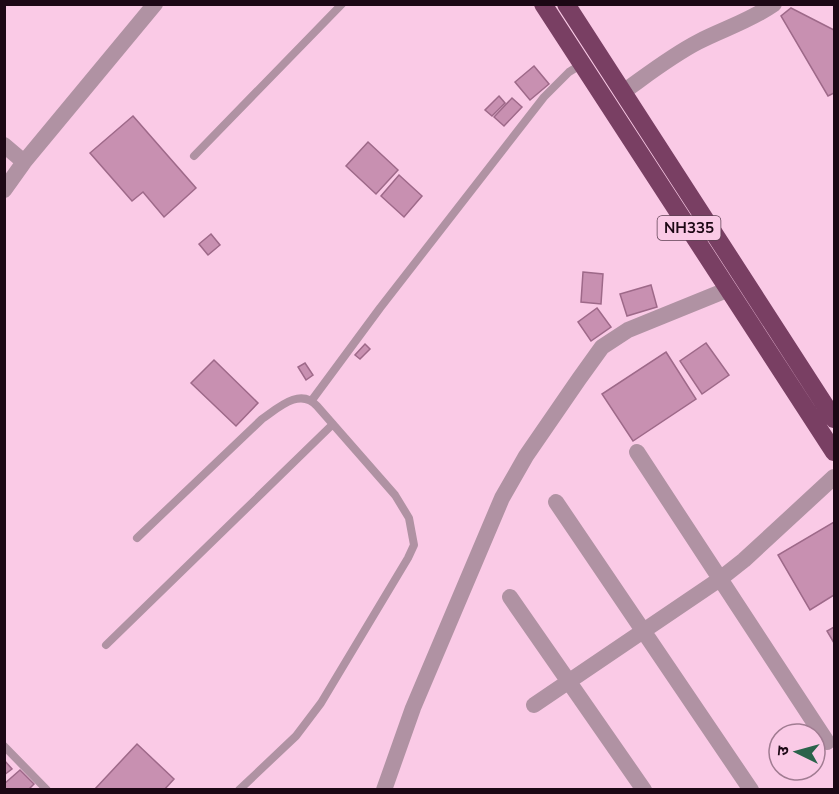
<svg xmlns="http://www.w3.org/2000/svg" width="839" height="794" viewBox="0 0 839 794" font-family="Mulish,'Noto Sans Devanagari',sans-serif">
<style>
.building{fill:#c890b1;stroke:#9e6989;stroke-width:1.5}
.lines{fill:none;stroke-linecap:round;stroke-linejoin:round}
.lane{stroke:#b092a3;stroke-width:8}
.street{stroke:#b092a3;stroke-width:16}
.highway{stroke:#793f63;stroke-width:18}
.labels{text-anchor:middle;stroke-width:6;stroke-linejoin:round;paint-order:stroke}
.shield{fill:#facae6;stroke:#5f4254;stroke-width:1.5}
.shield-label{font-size:15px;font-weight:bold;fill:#1c0815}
</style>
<rect width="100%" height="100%" fill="#facae6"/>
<path class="building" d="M791,8L834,30V93L828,96L781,16Z
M534,66L549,84L530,100L515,82Z
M499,96L505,103L492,116L485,110Z
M512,98L522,107L504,126L494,117Z
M133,116L196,188L164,217L143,192L132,201L90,153Z
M368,142L398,170L376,194L346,166Z
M399,175L422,196L404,217L381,196Z
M211,234L220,245L208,255L199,244Z
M583,272L603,274L601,304L581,302Z
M651,285L657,307L627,316L620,294Z
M597,308L611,327L591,341L578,322Z
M706,343L729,375L702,394L680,361Z
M365,344L370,349L360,359L355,355Z
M666,352L696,399L633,441L602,394Z
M214,360L258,403L236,426L191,383Z
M305,363L313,375L306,380L298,367Z
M834,522V595L810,610L778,555Z
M834,627V643L827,631Z
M137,744L174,779L164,790H94Z
M4,760L12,769L4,775Z
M20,770L34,784L28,790H4V784Z"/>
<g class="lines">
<path class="lane" d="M194,156L342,4
M312,400L380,308L544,97L569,72L582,64
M137,538L262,419C278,408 300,387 317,406L395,495L409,518L414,545L408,558L321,703L296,736L239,790
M106,645L333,424
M4,746L47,790"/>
<path class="street" d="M623,92C647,75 671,56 698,42C723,29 750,21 774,4
M4,145L24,162
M4,190L24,162L155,4
M637,452L827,742
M556,502L751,790
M510,597L644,790
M534,705L720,579L744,560L834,477
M384,790L413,708L502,498L526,456L579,379L602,347L628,330L729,289"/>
<path class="highway" d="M543,4L834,452
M566,4L834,419"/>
</g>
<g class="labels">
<rect class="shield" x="657.5" y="216" width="63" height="24" rx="4.5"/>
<g class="shield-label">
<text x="689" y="233">NH335</text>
</g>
</g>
<rect width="839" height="794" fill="none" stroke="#1c0815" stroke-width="12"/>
<g transform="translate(797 752) rotate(275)"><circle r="28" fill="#facae6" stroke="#a17c92" stroke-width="1.5"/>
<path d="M0-4.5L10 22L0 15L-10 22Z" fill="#2b634b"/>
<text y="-9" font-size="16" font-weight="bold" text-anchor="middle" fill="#1c0815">उ</text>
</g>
</svg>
